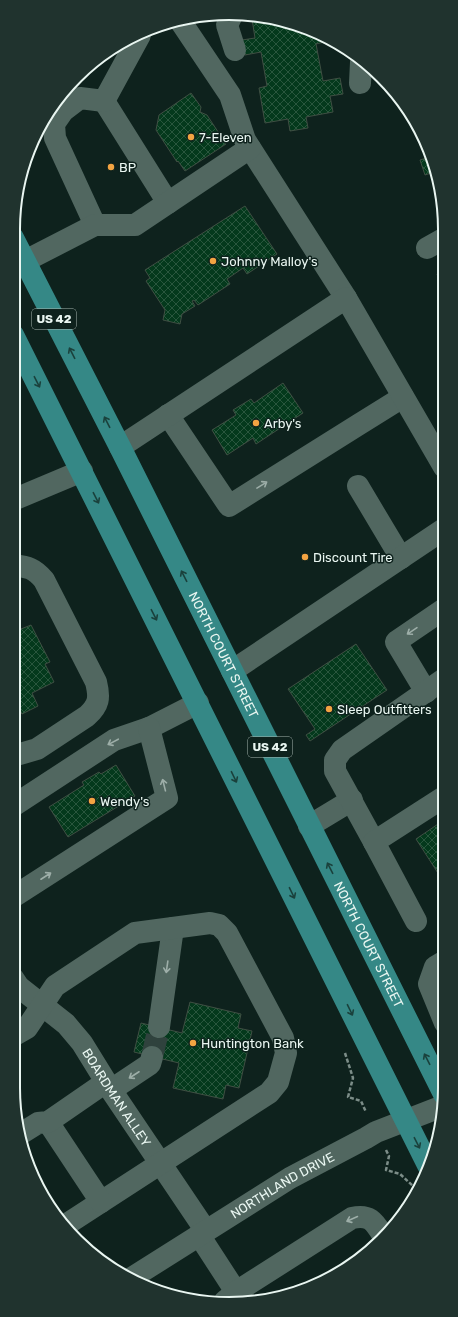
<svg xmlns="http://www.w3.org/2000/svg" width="458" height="1317" viewBox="0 0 458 1317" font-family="Rubik,sans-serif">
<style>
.building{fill:url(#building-cross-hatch);stroke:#3f4f43}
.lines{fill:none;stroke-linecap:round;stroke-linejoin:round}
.minor-tunnel{stroke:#2f423d;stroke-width:22;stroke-dasharray:22 11;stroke-linecap:butt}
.path{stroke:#7c8d88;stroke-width:2.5;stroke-dasharray:4 2;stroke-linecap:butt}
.minor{stroke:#516760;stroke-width:22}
.major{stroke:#358886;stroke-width:22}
.oneway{stroke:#1a413c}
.oneway2{stroke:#9daea8}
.poi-dot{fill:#f3a442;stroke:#0e221d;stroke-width:1.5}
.labels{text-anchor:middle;stroke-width:3;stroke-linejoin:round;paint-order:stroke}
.shield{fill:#0e221d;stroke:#a7b6b1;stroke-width:1}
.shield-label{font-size:12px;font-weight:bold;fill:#e9f6f1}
.poi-label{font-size:13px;fill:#e9f6f1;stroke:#0e221d;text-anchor:start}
.street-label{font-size:13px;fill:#e9f6f1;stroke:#0e221d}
.rim{fill:none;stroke:#e9f6f1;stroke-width:2}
</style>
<defs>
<pattern id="building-cross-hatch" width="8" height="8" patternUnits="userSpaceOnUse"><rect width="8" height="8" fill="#04391c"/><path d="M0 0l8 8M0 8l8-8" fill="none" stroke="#29563d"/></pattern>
</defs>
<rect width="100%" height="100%" fill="#0e221d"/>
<path class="building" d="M252,19H258L285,20L333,40L316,44L323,81L340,78L343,94L330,96L333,112L306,117L308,128L290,131L288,119L265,123L259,88L267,86L261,52L245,55L242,40L255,38Z
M191,93L201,107L200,112L207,115L226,144L185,171L178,161L177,162L156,130L159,115Z
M430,157L434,172L425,175L420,160Z
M245,206L277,254L247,274L243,268L227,279L230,284L198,305L194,300L192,301L195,306L182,314L180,324L163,320L165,310L146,281L150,278L145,270Z
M443,272V289H442L437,274Z
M283,383L303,413L256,444L253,438L227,455L212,430L236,415L233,410L251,399L254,403Z
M13,612L21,629L31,625L50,662L45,664L54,682L32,693L38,706L22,714L13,697Z
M356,644L387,690L310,741L306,735L315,729L288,689Z
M116,765L135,796L68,837L49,807L84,785L82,782L99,772L101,774Z
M444,820L445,884L416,839Z
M190,1002L241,1014L238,1028L252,1031L239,1088L226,1085L223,1099L173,1088L179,1063L134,1052L141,1023L182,1033Z
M28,1162L33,1170L34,1169L42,1180L41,1182L57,1207L54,1209L29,1170Z"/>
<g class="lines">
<path class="minor-tunnel" d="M152,1057L159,1027"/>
<path class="path" d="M345,1053L353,1078L348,1097L361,1101L366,1112
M386,1150L389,1156L386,1170L400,1174L413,1186L416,1192"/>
<g class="minor">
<path d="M231,17L227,25L235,50"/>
<path d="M181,22L230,95L245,140L346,298"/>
<path d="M360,83L361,62"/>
<path d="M104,101L168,203"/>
<path d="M95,225L55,138L54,124L63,111L80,98L104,101L140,35"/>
<path d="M427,248L443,239"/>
<path d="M25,261L95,225H135L250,148"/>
<path d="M168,415L229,506L358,425L403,397"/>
<path d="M120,447L346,298L444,467"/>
<path d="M358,486L401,558"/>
<path d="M13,500L82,471"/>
<path d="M13,565C28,567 34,568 44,580L96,682C100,698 99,705 87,716L37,749L13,756"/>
<path d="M232,671L444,529"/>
<path d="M426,692L396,642L397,641L444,609"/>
<path d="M13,806L114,740L149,728L198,703"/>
<path d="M309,826L352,800"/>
<path d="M374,842L335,771V760L342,750L444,679"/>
<path d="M13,897L167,798L149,728"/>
<path d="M416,921L374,842L444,797"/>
<path d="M445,961L435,967L429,984L445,1023"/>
<path id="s1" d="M13,978L19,987L66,1024L82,1043L111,1090L206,1231"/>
<path d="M159,1027L173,928"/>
<path d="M13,1036L27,1028L55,986L135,933L210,923L219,925L227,933L283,1038L286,1053L278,1082L269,1093L64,1226"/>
<path d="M111,1090L150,1064L152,1057"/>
<path d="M48,1122L101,1202"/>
<path d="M22,1133L38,1123L48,1122L106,1082"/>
<path d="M199,1235L236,1292"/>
<path id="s2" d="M130,1279L290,1178L366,1138L376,1132L443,1106"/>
<path d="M225,1301L236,1292L352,1218C369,1214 374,1221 382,1234"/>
</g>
<g class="major">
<path id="s3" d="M13,238L120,447L444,1094"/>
<path d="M13,335C153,611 289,889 428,1165"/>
</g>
</g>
<defs><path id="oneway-shaft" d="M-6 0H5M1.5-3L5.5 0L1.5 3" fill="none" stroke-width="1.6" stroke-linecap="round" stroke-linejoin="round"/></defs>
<g class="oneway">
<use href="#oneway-shaft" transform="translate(72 353) rotate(-117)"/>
<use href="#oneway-shaft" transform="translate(37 382) rotate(63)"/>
<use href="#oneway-shaft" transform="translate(107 422) rotate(-117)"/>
<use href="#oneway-shaft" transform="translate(96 498) rotate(63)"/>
<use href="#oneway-shaft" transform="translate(184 576) rotate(-117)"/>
<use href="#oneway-shaft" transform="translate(154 615) rotate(63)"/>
<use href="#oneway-shaft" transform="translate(234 777) rotate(64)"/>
<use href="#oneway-shaft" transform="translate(330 868) rotate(-117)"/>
<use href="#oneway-shaft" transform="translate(292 893) rotate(64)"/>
<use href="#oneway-shaft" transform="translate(350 1010) rotate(64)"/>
<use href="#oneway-shaft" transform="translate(427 1059) rotate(-117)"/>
<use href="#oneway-shaft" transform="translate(417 1143) rotate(63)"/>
</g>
<g class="oneway2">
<use href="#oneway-shaft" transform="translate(262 485) rotate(-32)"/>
<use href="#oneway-shaft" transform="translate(412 631) rotate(146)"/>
<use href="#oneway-shaft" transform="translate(113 742) rotate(152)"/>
<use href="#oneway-shaft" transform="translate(164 785) rotate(-104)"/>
<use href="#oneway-shaft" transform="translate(46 876) rotate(-33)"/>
<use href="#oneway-shaft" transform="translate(167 967) rotate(98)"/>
<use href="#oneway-shaft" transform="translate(134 1075) rotate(147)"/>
<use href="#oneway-shaft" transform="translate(352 1219) rotate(156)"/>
</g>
<g class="poi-dot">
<circle cx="191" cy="137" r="4"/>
<circle cx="111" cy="167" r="4"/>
<circle cx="213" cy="261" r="4"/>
<circle cx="256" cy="423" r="4"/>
<circle cx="305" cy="557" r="4"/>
<circle cx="329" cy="709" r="4"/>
<circle cx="92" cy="801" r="4"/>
<circle cx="193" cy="1043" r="4"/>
</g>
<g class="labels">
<g class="shield">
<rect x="32" y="309" width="44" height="20" rx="3"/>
<rect x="248" y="737" width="44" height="20" rx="3"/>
</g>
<g class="shield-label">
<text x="54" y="323">US 42</text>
<text x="270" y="751">US 42</text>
</g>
<g class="poi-label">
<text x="199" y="142">7-Eleven</text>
<text x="119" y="172">BP</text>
<text x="221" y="266">Johnny Malloy's</text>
<text x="264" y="428">Arby's</text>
<text x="313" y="562">Discount Tire</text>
<text x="337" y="714">Sleep Outfitters</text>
<text x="100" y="806">Wendy's</text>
<text x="201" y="1048">Huntington Bank</text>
</g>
<g class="street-label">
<text dy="5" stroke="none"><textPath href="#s3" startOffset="467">NORTH COURT STREET</textPath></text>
<text dy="5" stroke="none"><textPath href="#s3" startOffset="791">NORTH COURT STREET</textPath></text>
<text dy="5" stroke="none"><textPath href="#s1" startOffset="160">BOARDMAN ALLEY</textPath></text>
<text dy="5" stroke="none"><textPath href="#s2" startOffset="179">NORTHLAND DRIVE</textPath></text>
</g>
</g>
<path d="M0 0H458V1317H0ZM229 20H229A209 209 0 0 1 438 229V1088A209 209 0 0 1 229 1297H229A209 209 0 0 1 20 1088V229A209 209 0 0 1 229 20Z" fill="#20332e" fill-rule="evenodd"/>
<path class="rim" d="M229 20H229A209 209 0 0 1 438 229V1088A209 209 0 0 1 229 1297H229A209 209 0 0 1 20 1088V229A209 209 0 0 1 229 20Z"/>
</svg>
